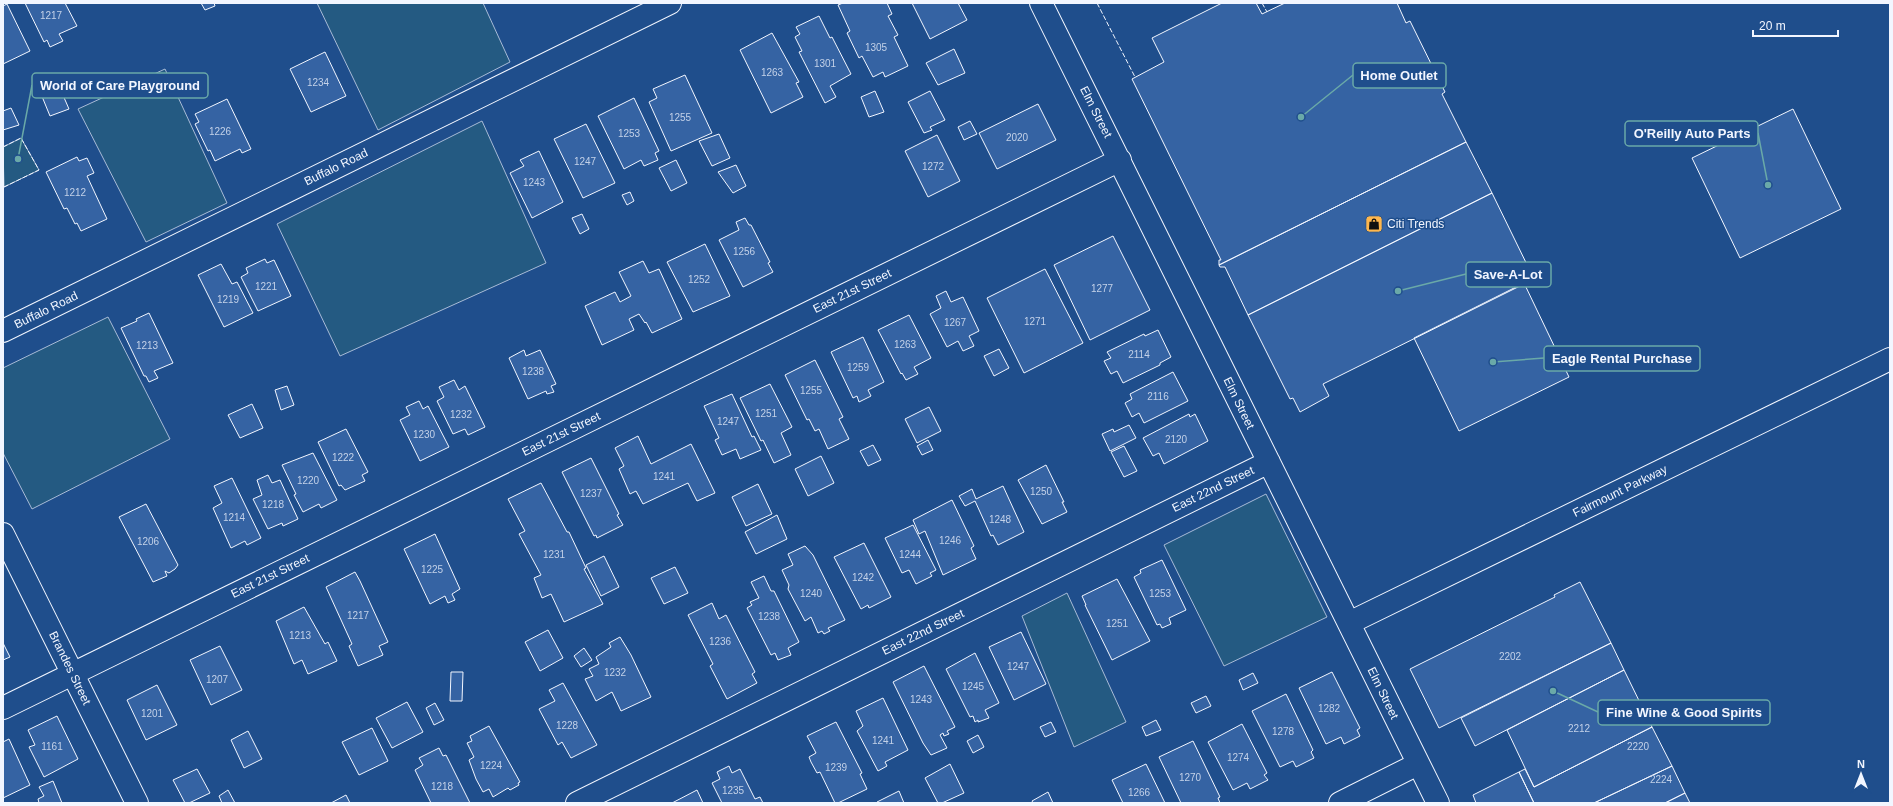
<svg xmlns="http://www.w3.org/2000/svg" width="1893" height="806" viewBox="0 0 1893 806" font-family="Helvetica,sans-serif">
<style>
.green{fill:#245a82;stroke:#a8bbd7}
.building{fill:#3563a3;stroke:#f2f6ff}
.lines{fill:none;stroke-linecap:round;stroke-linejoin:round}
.street-casing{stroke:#f2f6ff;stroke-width:24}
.secondary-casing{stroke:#f2f6ff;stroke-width:24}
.street{stroke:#1f4e8c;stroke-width:22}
.secondary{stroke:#1f4e8c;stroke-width:22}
.fence{stroke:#f2f6ff;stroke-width:1;stroke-dasharray:5 2;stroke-linecap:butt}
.labels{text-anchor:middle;stroke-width:3;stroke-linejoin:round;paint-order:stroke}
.number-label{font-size:10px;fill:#c3d1e8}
.street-label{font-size:12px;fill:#f2f6ff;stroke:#1f4e8c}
.poi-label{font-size:12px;fill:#f2f6ff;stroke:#1f4e8c;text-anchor:start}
.leader{fill:none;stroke:#6aa9a8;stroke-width:1.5}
.callout-dot{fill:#6aa9a8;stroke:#1f4e8c;stroke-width:1.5}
.callout{fill:#1f4e8c;stroke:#6aa9a8;stroke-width:1.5}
.callout-label{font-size:13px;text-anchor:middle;font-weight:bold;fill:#f2f6ff}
</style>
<rect width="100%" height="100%" fill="#1f4e8c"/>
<path class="green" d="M317,3H483L510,62L378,130Z
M165,69L227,203L146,242L78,109Z
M482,121L546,263L340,356L277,224Z
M21,138L39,170L4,187L3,147Z
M108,317L170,439L32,509L3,453V368Z
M1266,494L1327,617L1224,666L1164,545Z
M1067,593L1126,722L1074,747L1022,616Z"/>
<path class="building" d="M25,3H65L77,26L59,34L63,41L50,47L47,40L44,42Z
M201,3H214L215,6L205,10Z
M843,3H887L892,14L888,16L898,35L894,37L908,66L885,77L883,72L873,77L862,56L859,58L847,33L850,31L838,5Z
M912,3H958L967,20L930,39Z
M1222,3H1256L1262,14L1285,3H1397L1406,23L1410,21L1445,92L1442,94L1466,142L1219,265V260H1221L1132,79L1164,62L1152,38Z
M7,4L30,51L3,64V6Z
M819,16L830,38L832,37L851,74L830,86L836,97L825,103L799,52L802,51L795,37L800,34L796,27Z
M772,33L799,82L796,83L803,97L771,113L740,50Z
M954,49L965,73L938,85L926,63Z
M325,52L346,96L311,112L290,69Z
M685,75L712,133L671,151L649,102L657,98L653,89Z
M59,86L69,109L50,116L41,94Z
M875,91L884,112L869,117L861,97Z
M930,91L945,120L930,127L932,130L924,133L908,102Z
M634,98L659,151L655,153L658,160L644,166L641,160L624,169L598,116Z
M227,99L251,149L242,153L240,149L215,161L210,150L208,151L195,124L199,122L195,114Z
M1038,104L1056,140L997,169L979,133Z
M11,108L19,125L3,130V111Z
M1793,109L1841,209L1740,258L1692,158Z
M970,121L977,134L964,140L958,127Z
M586,124L615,183L583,198L554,139Z
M719,134L730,158L712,166L699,141Z
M937,135L960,181L928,197L905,151Z
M1466,142L1492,193L1248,315L1225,267H1220L1219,265Z
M539,151L563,202L532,218L510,173L524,166L520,160Z
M77,157L79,161L87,158L94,173L87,176L107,219L81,231L77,223L75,224L67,208L64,209L46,172Z
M676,160L687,183L671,191L659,168Z
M736,165L746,186L733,193L718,172Z
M630,192L634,201L627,205L622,195Z
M1492,193L1534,279L1323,384L1329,396L1300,412L1293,398L1290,399L1248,315Z
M582,214L589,229L580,234L572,218Z
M745,218L749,225H751L770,262L768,263L773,272L743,287L719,240L739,230L736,222Z
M1113,236L1150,310L1090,340L1054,265Z
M705,244L730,296L693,312L667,262Z
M265,259L267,263L274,260L291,296L258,311L241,277L248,273L246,268Z
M643,261L649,273L659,269L682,319L652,333L646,322L645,323L639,314L629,319L634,330L602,345L585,306L615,292L620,302L631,296L619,272Z
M221,264L232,284L237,282L253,313L224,327L198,275Z
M1045,269L1083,343L1024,373L987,298Z
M1524,283L1569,377L1459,431L1414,338Z
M946,291L951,302L963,297L979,331L969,336L974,346L963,351L958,341L947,347L930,314L941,308L936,296Z
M149,313L173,363L154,371L158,378L149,382L146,376H144L121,328L137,321L136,319Z
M909,315L931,358L914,367L918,374L906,380L902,373L901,374L878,330Z
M1158,330L1171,357L1160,363V365L1123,383L1117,371L1111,374L1104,361L1111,358L1107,352L1144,334L1145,336Z
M863,337L884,382L868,390L871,396L859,402L857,396L853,398L831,352Z
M999,349L1009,368L994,376L984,356Z
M524,350L526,356L540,350L556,384L551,386L554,392L547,394L546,391L528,399L509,358Z
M815,360L843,417L839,419L849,439L828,449L819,429L815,431L809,419L807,420L785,375Z
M1173,372L1188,401L1144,423L1139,413L1132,417L1125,403L1132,399L1130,394Z
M454,380L459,390L465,386L485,427L468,435L465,429L453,434L437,401L444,397L439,387Z
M770,384L792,427L781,433L791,455L774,463L763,440L761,441L740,398Z
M287,386L294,405L281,410L275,390Z
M732,394L752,437L754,436L761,450L740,459L736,449L722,455L715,440L719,438L704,406Z
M419,401L423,409L428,406L449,447L420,461L400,420L410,415L406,407Z
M252,404L263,428L240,438L228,415Z
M929,407L941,431L917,443L905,419Z
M1189,414L1190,417L1195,414L1208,441L1164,464L1159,453L1153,456L1143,438Z
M1129,425L1136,438L1110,451L1102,434L1113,429L1114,432Z
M346,429L368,472L362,475L365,481L345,490L341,485L339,486L318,442Z
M638,436L651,464L691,444L715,493L697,501L688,483L643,504L636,491L630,494L619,469L624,466L615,448Z
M928,440L933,450L922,455L917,446Z
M873,445L881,460L868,466L860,451Z
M1124,446L1137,471L1124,477L1111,452Z
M313,453L337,500L321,508L319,504L303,512L294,495L296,494L282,465Z
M821,456L834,483L808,496L795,469Z
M591,458L619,514L617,515L623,525L597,538L596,535L594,536L562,472Z
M1046,465L1064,502H1062L1067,512L1042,524L1018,480Z
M268,475L272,483L280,480L298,519L283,526L282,523L268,529L253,499L262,495L257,480Z
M232,478L261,538L247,545L245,541L231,548L213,508L222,503L214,486Z
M541,483L567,532H569L586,568L584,569L603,604L564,622L551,594L542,598L534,578L541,575L519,534L525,531L508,499Z
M758,484L772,514L746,526L732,497Z
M1003,486L1024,532L998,545L993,535L991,536L975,501L965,506L959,496L972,489L976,499Z
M952,500L974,546L971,548L976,559L943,575L925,531L919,534L913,520Z
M146,504L178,565L175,569L169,573L165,571L167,576L153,582L119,517Z
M777,515L787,539L756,554L745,532Z
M913,525L936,570L930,573L932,576L916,584L909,570L902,573L885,538Z
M435,534L460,589L452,594L455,600L448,603L445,596L430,604L404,549Z
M864,543L891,597L869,608L868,605L861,609L834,557Z
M805,546L813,555L845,620L828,628L830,631L824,634L822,631L818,633L811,617L805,621L788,589L789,585L782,570L793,565L788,554Z
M604,556L619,587L601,596L586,565Z
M1162,560L1186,610L1169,618L1171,624L1162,628L1160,624L1157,625L1134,577L1141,573L1140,570Z
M675,567L688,593L664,604L651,578Z
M355,572L360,581L388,642L379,646L383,655L358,666L349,646L352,644L326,587Z
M764,576L771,591H774L799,642L788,648L791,655L778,660L775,653L771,655L747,608L752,605L750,602L759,598L751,582Z
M1117,579L1150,641L1112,660L1085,605H1086L1082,596Z
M1580,582L1611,643L1439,728L1410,669L1555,597L1554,595Z
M712,603L719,619L726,615L755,672L752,674L757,683L727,699L710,666L713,664L688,615Z
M304,607L325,644L328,642L337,661L308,674L302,660L294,664L276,621Z
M548,630L563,658L540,671L525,642Z
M1021,632L1046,684L1014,700L989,647Z
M620,637L631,655L651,697L621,711L612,692L596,701L585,679L593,676L589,669L599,664L596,657L611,647L609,643Z
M3,643L10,657L3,660Z
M1611,643L1624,670L1475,746L1461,718Z
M220,646L242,690L211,705L190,660Z
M584,648L592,660L581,667L574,656Z
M975,653L999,703L985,710L989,718L978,722V720L975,722L973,716L970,717L946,669Z
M924,666L955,727L947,731L949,734L944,736L943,733L940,735L947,748L931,755L923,743L893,682Z
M1624,670L1652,727L1534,787L1507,730Z
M451,672H463L462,701H450Z
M1332,672L1360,728L1357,730L1360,736L1344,744L1341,737L1326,744L1299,688Z
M1253,673L1258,683L1243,690L1239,680Z
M563,683L597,745L571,758L562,742L558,745L539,709L555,701L549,690Z
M157,685L177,725L146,740L127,700Z
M1286,694L1313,750L1311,752L1314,758L1296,767L1293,761L1280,767L1252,711Z
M1206,696L1211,706L1196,713L1191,703Z
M883,698L908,750L885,762L887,766L878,771L857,731L863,726L856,711Z
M407,702L423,732L392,748L376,718Z
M435,703L444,720L434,725L426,708Z
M57,716L78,759L44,777L29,747L35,745L28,730Z
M1156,720L1161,730L1146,736L1142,727Z
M836,722L862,773L860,774L867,789L838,803H835L820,772L817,773L811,762L809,757L816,753L807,736Z
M1051,722L1056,732L1045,737L1040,727Z
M1242,724L1267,773L1264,775L1268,780L1250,789L1247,783L1233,790L1208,742Z
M489,726L520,782L518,783L519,785L510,790L508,788L493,797L489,789L483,792L476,779L469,760L474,757L467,743L472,741L470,736Z
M1652,727L1672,766L1594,803H1534L1519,772L1525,769L1534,787Z
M372,728L388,761L359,775L342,742Z
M248,731L262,759L244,768L231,740Z
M978,735L984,747L973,753L967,741Z
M9,739L30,785L3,798V742Z
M1193,741L1220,797L1218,798L1220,803H1181L1159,757Z
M439,748L443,756L446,755L470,803H431L415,770L423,765L419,758Z
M950,764L964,793L942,803H938L925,778Z
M1146,764L1165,803H1123L1112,780Z
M729,766L732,773L740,769L755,799L760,797L763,803H722L712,783L720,779L717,772Z
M1672,766L1685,793L1665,803H1594Z
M197,769L210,793L189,803H185L173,780Z
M1519,772L1534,803H1476L1473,795Z
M53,781L62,803H39L38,799L44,796L39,787Z
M228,790L235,803H222L219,796Z
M697,790L703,803H672Z
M899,791L904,803H877V802Z
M1048,792L1053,803H1033L1032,801Z
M1685,793L1690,803H1665Z
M346,795L350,803H330H331Z"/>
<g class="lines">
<defs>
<path id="street" d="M1041,3L1438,803
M3,534L137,803
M1349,623L1890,359
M3,708L1120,160
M577,803L1269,462
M1340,803L1418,764"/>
<path id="secondary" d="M3,331L670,3"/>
</defs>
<use href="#street" class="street-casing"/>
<use href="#secondary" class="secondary-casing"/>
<use href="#street" class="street"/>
<use href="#secondary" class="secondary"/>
<path class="fence" d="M1097,3L1135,77
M1262,3L1267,12
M3,147L21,138L39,170L4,187L3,184"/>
</g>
<defs>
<symbol id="shop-square" viewBox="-11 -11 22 22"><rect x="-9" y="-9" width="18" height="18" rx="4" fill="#ffb74d" stroke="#1f4e8c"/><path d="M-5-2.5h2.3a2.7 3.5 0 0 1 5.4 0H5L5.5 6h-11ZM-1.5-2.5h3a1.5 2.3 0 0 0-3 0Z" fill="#111"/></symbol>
</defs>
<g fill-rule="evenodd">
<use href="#shop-square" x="1364" y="214" width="20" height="20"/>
</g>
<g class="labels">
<g class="number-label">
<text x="51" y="19">1217</text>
<text x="876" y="51">1305</text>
<text x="825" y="67">1301</text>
<text x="772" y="76">1263</text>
<text x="318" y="86">1234</text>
<text x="680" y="121">1255</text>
<text x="220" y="135">1226</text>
<text x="629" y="137">1253</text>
<text x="1017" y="141">2020</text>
<text x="585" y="165">1247</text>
<text x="933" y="170">1272</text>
<text x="534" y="186">1243</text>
<text x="75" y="196">1212</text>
<text x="744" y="255">1256</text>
<text x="699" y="283">1252</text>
<text x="266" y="290">1221</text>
<text x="1102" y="292">1277</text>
<text x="228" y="303">1219</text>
<text x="1035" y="325">1271</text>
<text x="955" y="326">1267</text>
<text x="905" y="348">1263</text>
<text x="147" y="349">1213</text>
<text x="1139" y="358">2114</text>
<text x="858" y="371">1259</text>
<text x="533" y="375">1238</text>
<text x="811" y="394">1255</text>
<text x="1158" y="400">2116</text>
<text x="766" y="417">1251</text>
<text x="461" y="418">1232</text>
<text x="728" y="425">1247</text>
<text x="424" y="438">1230</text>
<text x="1176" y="443">2120</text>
<text x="343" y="461">1222</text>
<text x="664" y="480">1241</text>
<text x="308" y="484">1220</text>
<text x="1041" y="495">1250</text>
<text x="591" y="497">1237</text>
<text x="273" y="508">1218</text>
<text x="234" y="521">1214</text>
<text x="1000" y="523">1248</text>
<text x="950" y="544">1246</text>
<text x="148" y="545">1206</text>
<text x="554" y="558">1231</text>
<text x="910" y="558">1244</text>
<text x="432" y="573">1225</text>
<text x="863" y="581">1242</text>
<text x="811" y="597">1240</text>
<text x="1160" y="597">1253</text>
<text x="358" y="619">1217</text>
<text x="769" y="620">1238</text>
<text x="1117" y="627">1251</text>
<text x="300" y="639">1213</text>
<text x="720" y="645">1236</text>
<text x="1510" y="660">2202</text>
<text x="1018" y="670">1247</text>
<text x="615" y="676">1232</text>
<text x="217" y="683">1207</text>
<text x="973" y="690">1245</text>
<text x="921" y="703">1243</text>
<text x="1329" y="712">1282</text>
<text x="152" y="717">1201</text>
<text x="567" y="729">1228</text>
<text x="1579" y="732">2212</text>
<text x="1283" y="735">1278</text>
<text x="883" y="744">1241</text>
<text x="52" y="750">1161</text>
<text x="1638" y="750">2220</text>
<text x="1238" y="761">1274</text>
<text x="491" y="769">1224</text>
<text x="836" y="771">1239</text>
<text x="1190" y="781">1270</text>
<text x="1661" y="783">2224</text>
<text x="442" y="790">1218</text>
<text x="733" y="794">1235</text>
<text x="1139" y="796">1266</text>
</g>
<g class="street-label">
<text transform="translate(1096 112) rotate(63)" y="4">Elm Street</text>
<text transform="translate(336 167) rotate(-26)" y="4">Buffalo Road</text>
<text transform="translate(852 291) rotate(-26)" y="4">East 21st Street</text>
<text transform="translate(46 310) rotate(-26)" y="4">Buffalo Road</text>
<text transform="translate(1239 403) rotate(64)" y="4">Elm Street</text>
<text transform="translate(561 434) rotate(-26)" y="4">East 21st Street</text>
<text transform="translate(1213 489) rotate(-26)" y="4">East 22nd Street</text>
<text transform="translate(1620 491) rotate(-26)" y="4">Fairmount Parkway</text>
<text transform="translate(270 576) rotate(-26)" y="4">East 21st Street</text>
<text transform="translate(923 632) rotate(-26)" y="4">East 22nd Street</text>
<text transform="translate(70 668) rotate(64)" y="4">Brandes Street</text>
<text transform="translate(1383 693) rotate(64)" y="4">Elm Street</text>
</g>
<g class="poi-label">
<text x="1387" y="228">Citi Trends</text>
</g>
</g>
<path class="leader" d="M1301 117L1353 75M18 159L32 85M1768 185L1758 133M1398 291L1466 274M1493 362L1544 358M1553 691L1598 712"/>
<g class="callout-dot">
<circle cx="1301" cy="117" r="4"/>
<circle cx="18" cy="159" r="4"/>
<circle cx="1768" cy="185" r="4"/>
<circle cx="1398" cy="291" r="4"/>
<circle cx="1493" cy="362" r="4"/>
<circle cx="1553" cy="691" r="4"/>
</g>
<g class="callout">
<rect x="1353" y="63" width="93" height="25" rx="4"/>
<rect x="32" y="73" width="176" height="25" rx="4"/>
<rect x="1625" y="121" width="133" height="25" rx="4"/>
<rect x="1466" y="262" width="85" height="25" rx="4"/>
<rect x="1544" y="346" width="156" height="25" rx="4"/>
<rect x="1598" y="700" width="172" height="25" rx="4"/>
</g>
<g class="callout-label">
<text x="1399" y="80">Home Outlet</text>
<text x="120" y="90">World of Care Playground</text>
<text x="1692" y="138">O'Reilly Auto Parts</text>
<text x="1508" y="279">Save-A-Lot</text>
<text x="1622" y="363">Eagle Rental Purchase</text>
<text x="1684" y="717">Fine Wine &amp; Good Spirits</text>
</g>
<rect width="1893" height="806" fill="none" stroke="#f2f6ff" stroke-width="8"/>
<g transform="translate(1861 774)" stroke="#1f4e8c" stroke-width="3" paint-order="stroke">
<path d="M0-3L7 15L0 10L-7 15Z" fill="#f2f6ff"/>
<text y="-6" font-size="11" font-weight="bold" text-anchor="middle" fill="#f2f6ff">N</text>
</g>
<path d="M1753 30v6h85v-6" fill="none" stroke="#f2f6ff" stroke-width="2"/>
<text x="1759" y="30" font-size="12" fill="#f2f6ff" stroke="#1f4e8c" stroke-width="3" paint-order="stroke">20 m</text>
</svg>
